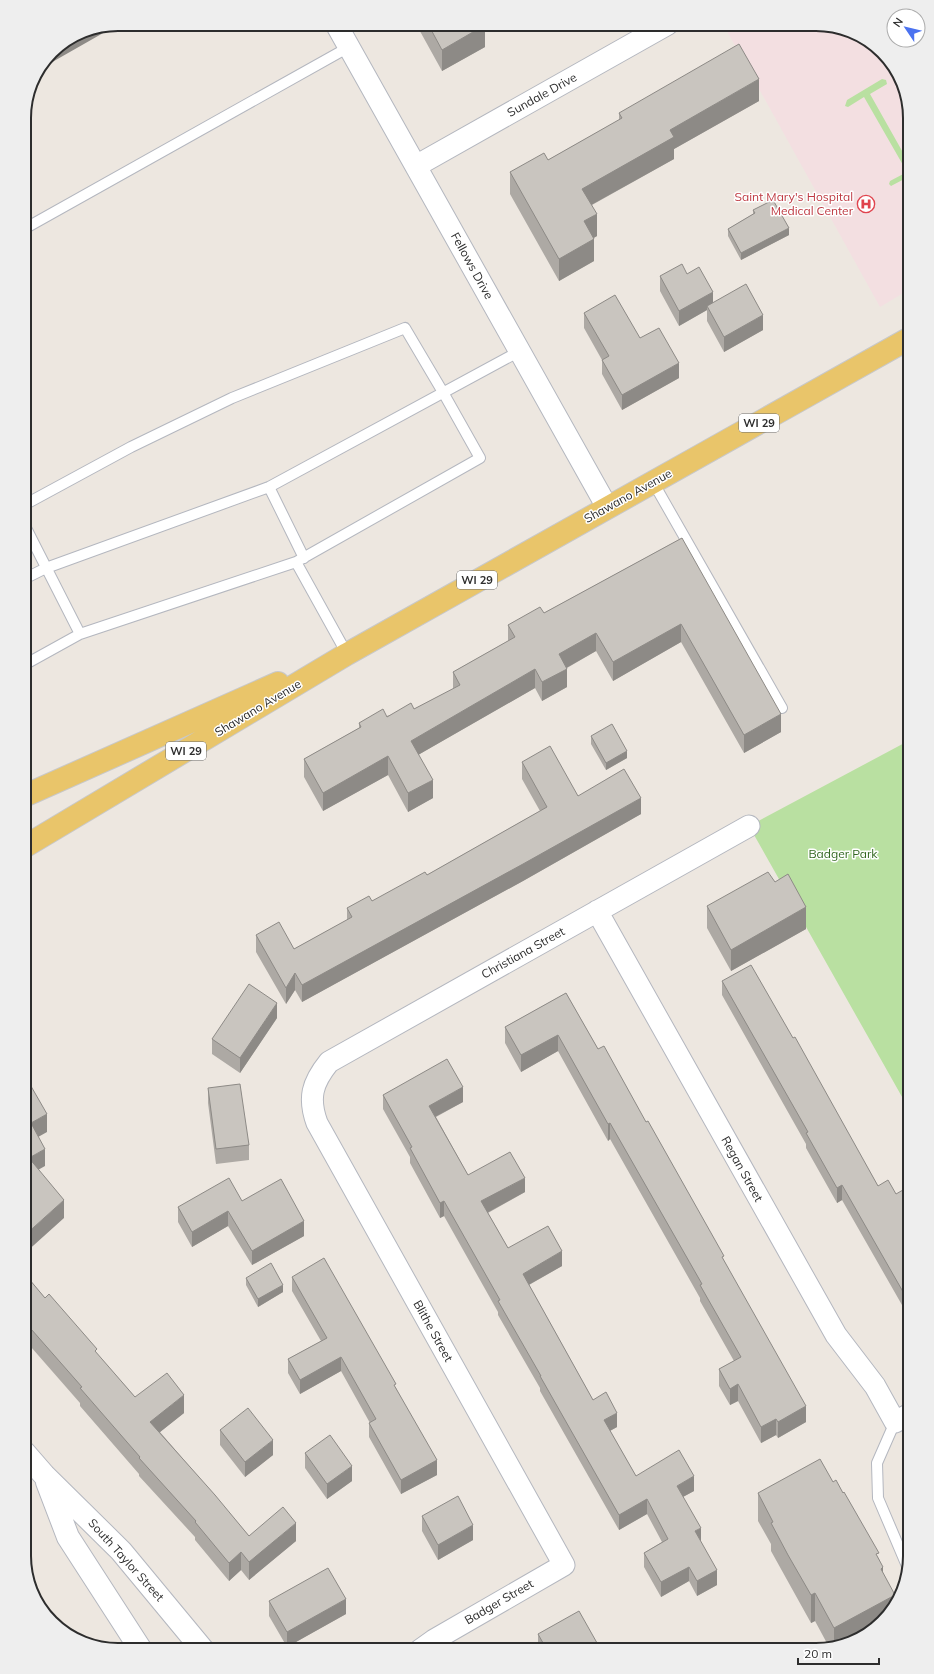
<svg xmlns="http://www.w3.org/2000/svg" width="934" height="1674" viewBox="0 0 934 1674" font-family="Mulish,sans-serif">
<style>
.medical{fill:#f3dfe1}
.green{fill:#b9e0a1}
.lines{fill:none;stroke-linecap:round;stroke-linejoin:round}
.lane-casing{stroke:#b4b7bf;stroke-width:12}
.street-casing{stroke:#b4b7bf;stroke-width:23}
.secondary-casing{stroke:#b4b7bf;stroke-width:24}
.primary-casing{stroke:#c8c8c8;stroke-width:24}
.lane{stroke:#fff;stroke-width:10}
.street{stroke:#fff;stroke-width:21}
.secondary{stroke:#fff;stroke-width:22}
.primary{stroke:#e9c56a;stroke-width:22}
.wall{fill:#ada9a4}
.shaded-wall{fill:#8d8a86}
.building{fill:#c9c5bf;stroke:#8d8a86}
.labels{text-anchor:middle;stroke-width:3;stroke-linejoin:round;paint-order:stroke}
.shield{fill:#fff;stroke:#6c6c6c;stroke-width:1}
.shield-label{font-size:11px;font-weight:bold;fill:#2d2d2d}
.street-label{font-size:12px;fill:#2d2d2d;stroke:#fff}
.health-label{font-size:12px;fill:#be3a42;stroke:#fff;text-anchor:end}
.park-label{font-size:12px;fill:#326720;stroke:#fff}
.rim{fill:none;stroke:#2d2d2d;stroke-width:2}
</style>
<rect width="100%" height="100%" fill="#ede7e0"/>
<path class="medical" d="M723,24H822L868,40L900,77L910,118V289L880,307Z"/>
<path class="green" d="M882,79L886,80L887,84L870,94L910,165V176L891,186L889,184L890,181L907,172L864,97L848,107L845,106L847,100Z
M910,740V1111L749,826Z"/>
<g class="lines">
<defs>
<path id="lane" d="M24,229L349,47
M653,482L782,708
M269,487L304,558
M24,505L131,447L232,398L405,328L444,394L480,458L296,562
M24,524L80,634L296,562L347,654
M24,579L46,568L269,487L520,351
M24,665L80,634
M895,1422L877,1463L878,1498L907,1566"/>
<path id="street" d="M336,24L607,507
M416,166L668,24
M597,911L836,1335L875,1386L895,1422L910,1414
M420,1650L434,1640L564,1565L317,1123C308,1098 312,1083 329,1062L749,826"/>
<path id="secondary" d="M24,1452L44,1475L121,1551L203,1650
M47,1482L68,1537L141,1650"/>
<path id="primary" d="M24,796L278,683
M24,847L347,654L910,338"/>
</defs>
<use href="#lane" class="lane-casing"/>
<use href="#street" class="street-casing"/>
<use href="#secondary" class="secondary-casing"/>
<use href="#primary" class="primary-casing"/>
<use href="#lane" class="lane"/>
<use href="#street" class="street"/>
<use href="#secondary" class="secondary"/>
<use href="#primary" class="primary"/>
</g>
<path class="wall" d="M416,24H485V47L442,71Z
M759,101L674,149V159L592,205L597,236L594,238V261L559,281L510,194V172L548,160L619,120V113Z
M753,210L789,235L741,260L728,236V229L753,214Z
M687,274L713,303L763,330L724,352L707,321V310L679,326L660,291V276Z
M584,313L640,338L679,378L622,410L602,374V360L584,328Z
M908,394H910V425L908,422Z
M682,538L781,732L744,753L681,642L613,681L596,651L567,668V687L542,701L535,688L418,755L433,798L408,812L388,775L323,811L304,777V759L359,728V723L414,709L453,689V672L508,641V625L544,613Z
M591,736L627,758L606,770L591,744Z
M522,762L578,796L641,814L523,881L302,1002L295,990L286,1004L256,952V935L294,949L347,920V908L372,901L427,875L540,811L522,779Z
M775,882L806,929L731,971L707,928V906Z
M722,981L793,1038L878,1186L896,1194L910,1203V1319L842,1200L837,1203L806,1148V1144L722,995Z
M566,993L598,1049L724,1261L806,1422L778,1438L776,1435L761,1443L738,1401L730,1405L719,1386V1369L734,1361L700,1301V1298L610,1139L608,1141L558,1051L521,1072L505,1043V1027Z
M277,1018L240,1073L212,1054V1039Z
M208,1088L249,1145V1160L216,1164L208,1103Z
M383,1095L463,1102L436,1117L468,1175L525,1192L488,1213L508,1248L562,1266L529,1285L593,1400L617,1427L610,1431L636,1476L694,1491L683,1497L717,1585L697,1596L689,1581L661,1597L644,1567V1553L662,1542L647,1514L619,1530L540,1391V1388L498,1315V1312L444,1216L440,1218L410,1163V1157L383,1109Z
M242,1201L304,1236L252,1265L228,1226L192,1247L178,1222V1207Z
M24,1273L45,1298L97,1354L135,1397L184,1413L160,1432L249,1536L296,1541L249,1580L241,1570L229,1581L195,1540V1537L139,1476V1474L80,1406V1403L24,1339Z
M292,1277L396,1388L437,1475L401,1494L369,1437V1423H370L341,1371L300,1394L288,1373V1359L321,1341L292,1291Z
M246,1278L283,1292L258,1307L246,1285Z
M220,1430L273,1455L245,1477L220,1445Z
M305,1453L352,1481L327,1499L305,1468Z
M910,1470V1503L905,1495V1473Z
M833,1482L879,1559L883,1573L895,1605L857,1640L829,1647L815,1621L811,1623L771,1551V1544L758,1521V1493Z
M422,1516L473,1540L438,1560L422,1531Z
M269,1601L346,1614L287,1647L269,1616Z
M538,1634L601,1650H538Z"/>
<path class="shaded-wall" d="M119,24L40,69L52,51L82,31Z
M485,25V47L442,71V50Z
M759,79V101L674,149V159L582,210V189L670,130Z
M597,214V236L584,243V221Z
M789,228V235L741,260V253Z
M594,239V261L559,281V259Z
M713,292V307L707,306V310L679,326V311Z
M763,315V330L724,352V337Z
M679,363V378L622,410V395Z
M681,624V642L613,681V662Z
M596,633V651L559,672V654Z
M535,669V688L411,759V741Z
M567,669V687L542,701V682Z
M781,714V732L744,753V735Z
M627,751V758L606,770V763Z
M388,756V775L323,811V793Z
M433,780V798L408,812V793Z
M641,798V814L523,881L302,1002V985Z
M806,907V929L731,971V950Z
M295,973V990L286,1004V988Z
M277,1003V1018L240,1073V1058Z
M558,1035V1051L521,1072V1055Z
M463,1087V1102L429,1120V1106Z
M47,1114V1132L31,1141V1123Z
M610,1123V1139L608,1141V1124Z
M45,1149V1166L29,1175V1158Z
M525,1178V1192L481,1216V1201Z
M842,1185V1200L837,1203V1188Z
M64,1200V1218L24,1254V1236Z
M444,1201V1216L440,1218V1203Z
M228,1211V1226L192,1247V1232Z
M304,1221V1236L252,1265V1251Z
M562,1251V1266L523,1288V1274Z
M283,1285V1292L258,1307V1299Z
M341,1357V1371L300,1394V1380Z
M738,1384V1401L730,1405V1389Z
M184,1395V1413L150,1440V1422Z
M806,1406V1422L778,1438V1422Z
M617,1413V1427L604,1434V1420Z
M776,1419V1435L761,1443V1427Z
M273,1440V1455L245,1477V1462Z
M437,1460V1475L401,1494V1480Z
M352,1466V1481L327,1499V1484Z
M694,1476V1491L677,1500V1486Z
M647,1499V1514L619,1530V1515Z
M296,1523V1541L249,1580V1562Z
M473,1525V1540L438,1560V1545Z
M701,1528V1542L695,1531Z
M241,1552V1570L229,1581V1563Z
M689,1567V1581L661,1597V1582Z
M883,1567V1595L881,1569Z
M717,1570V1585L697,1596V1581Z
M815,1593V1621L811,1623V1595Z
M895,1595V1605L894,1608L857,1640L834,1646V1628Z
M346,1599V1614L287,1647V1632Z"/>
<path class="building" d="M428,24H485V25L442,50Z
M739,44L759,79L670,130L674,137L582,189L597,214L584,221L594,239L559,259L510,172L544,153L548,160L622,118L619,113Z
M773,200L789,228L741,253L728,229L755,213L753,210Z
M682,264L687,274L699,267L713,292L679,311L660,276Z
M746,284L763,315L724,337L707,306Z
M615,295L640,338L659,328L679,363L622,395L602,360L609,356L584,313Z
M682,538L781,714L744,735L681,624L613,662L596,633L559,654L567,669L542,682L535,669L411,741L433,780L408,793L388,756L323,793L304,759L361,727L359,723L383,709L387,717L411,703L414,709L460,685L453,672L515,637L508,625L540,607L544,613Z
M612,724L627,751L606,763L591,736Z
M550,746L578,796L624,769L641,798L523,864L302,985L295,973L286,988L256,935L279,922L294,949L352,917L347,908L369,896L372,901L425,872L427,875L547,807L522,762Z
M768,872L775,882L788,874L806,907L731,950L707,906Z
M751,965L793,1038L795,1037L878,1186L888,1180L896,1194L903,1190L910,1203V1304L842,1185L837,1188L806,1133L808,1132L722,981Z
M249,984L277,1003L240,1058L212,1039Z
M566,993L598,1049L604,1046L646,1122L648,1121L724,1256L722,1257L806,1406L778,1422L776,1419L761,1427L738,1384L730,1389L719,1369L741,1357L700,1285L702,1284L610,1123L608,1124L558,1035L521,1055L505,1027Z
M447,1059L463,1087L429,1106L468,1175L510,1152L525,1178L481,1201L508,1248L548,1226L562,1251L523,1274L593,1400L606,1392L617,1413L604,1420L636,1476L679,1450L694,1476L677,1486L701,1528L695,1531L717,1570L697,1581L689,1567L661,1582L644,1553L668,1539L647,1499L619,1515L540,1376H541L498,1301L500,1300L444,1201L440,1203L410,1148L412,1147L383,1095Z
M24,1074L47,1114L31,1123L45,1149L29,1158L64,1200L24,1236Z
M240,1084L249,1145L216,1149L208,1088Z
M229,1178L242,1201L281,1179L304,1221L252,1251L228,1211L192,1232L178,1207Z
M324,1258L396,1384L394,1385L437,1460L401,1480L369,1423L376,1419L341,1357L300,1380L288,1359L327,1338L292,1277Z
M271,1263L283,1285L258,1299L246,1278Z
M24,1273L45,1298L49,1294L97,1349L95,1351L135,1397L167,1373L184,1395L150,1422L215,1495L249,1536L283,1507L296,1523L249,1562L241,1552L229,1563L195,1522L196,1521L139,1458L140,1457L80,1388L82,1387L24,1321Z
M248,1408L273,1440L245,1462L220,1430Z
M330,1435L352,1466L327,1484L305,1453Z
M820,1459L833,1482L836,1480L843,1493L844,1492L879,1553L876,1554L883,1567L881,1569L895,1595L834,1628L815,1593L811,1595L788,1555L771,1523L773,1522L758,1493Z
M910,1470V1482L905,1473Z
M458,1496L473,1525L438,1545L422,1516Z
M328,1568L346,1599L287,1632L269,1601Z
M579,1611L601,1650H547L538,1634Z"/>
<defs>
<symbol id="hospital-ring" viewBox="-11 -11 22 22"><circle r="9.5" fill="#fff" stroke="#e0444e" stroke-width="1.5"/><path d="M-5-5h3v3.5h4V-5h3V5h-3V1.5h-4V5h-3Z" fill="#e0444e"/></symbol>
</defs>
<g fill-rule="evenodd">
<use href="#hospital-ring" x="856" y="194" width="20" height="20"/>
</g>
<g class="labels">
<g class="shield">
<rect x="739" y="414" width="40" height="18" rx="3"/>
<rect x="457" y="571" width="40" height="18" rx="3"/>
<rect x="166" y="742" width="40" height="18" rx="3"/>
</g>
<g class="shield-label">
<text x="759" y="427">WI 29</text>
<text x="477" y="584">WI 29</text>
<text x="186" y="755">WI 29</text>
</g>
<g class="street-label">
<text transform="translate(542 95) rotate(-29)" y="4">Sundale Drive</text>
<text transform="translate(472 266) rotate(61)" y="4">Fellows Drive</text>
<text transform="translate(628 496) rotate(-29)" y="4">Shawano Avenue</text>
<text transform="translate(258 708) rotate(-31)" y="4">Shawano Avenue</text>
<text transform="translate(523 953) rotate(-29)" y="4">Christiana Street</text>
<text transform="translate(742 1169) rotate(61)" y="4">Regan Street</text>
<text transform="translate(433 1331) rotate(61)" y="4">Blithe Street</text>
<text transform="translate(126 1560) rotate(48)" y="4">South Taylor Street</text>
<text transform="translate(499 1602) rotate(-30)" y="4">Badger Street</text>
</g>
<g class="health-label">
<text x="853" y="201">Saint Mary's Hospital<tspan x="853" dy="14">Medical Center</tspan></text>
</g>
<g class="park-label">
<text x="843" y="858">Badger Park</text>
</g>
</g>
<path d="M0 0H934V1674H0ZM118 31H816A87 87 0 0 1 903 118V1556A87 87 0 0 1 816 1643H118A87 87 0 0 1 31 1556V118A87 87 0 0 1 118 31Z" fill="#eee" fill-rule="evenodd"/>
<path class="rim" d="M118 31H816A87 87 0 0 1 903 118V1556A87 87 0 0 1 816 1643H118A87 87 0 0 1 31 1556V118A87 87 0 0 1 118 31Z"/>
<g transform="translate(906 28) rotate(305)"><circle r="19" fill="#ffffff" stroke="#ababab"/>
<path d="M0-3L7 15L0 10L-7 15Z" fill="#4b72f0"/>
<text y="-6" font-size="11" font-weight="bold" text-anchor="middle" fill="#2d2d2d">N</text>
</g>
<path d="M798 1658v6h81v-6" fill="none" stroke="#2d2d2d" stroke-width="2"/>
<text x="804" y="1658" font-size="12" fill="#2d2d2d" stroke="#ffffff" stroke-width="3" paint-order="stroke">20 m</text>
</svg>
